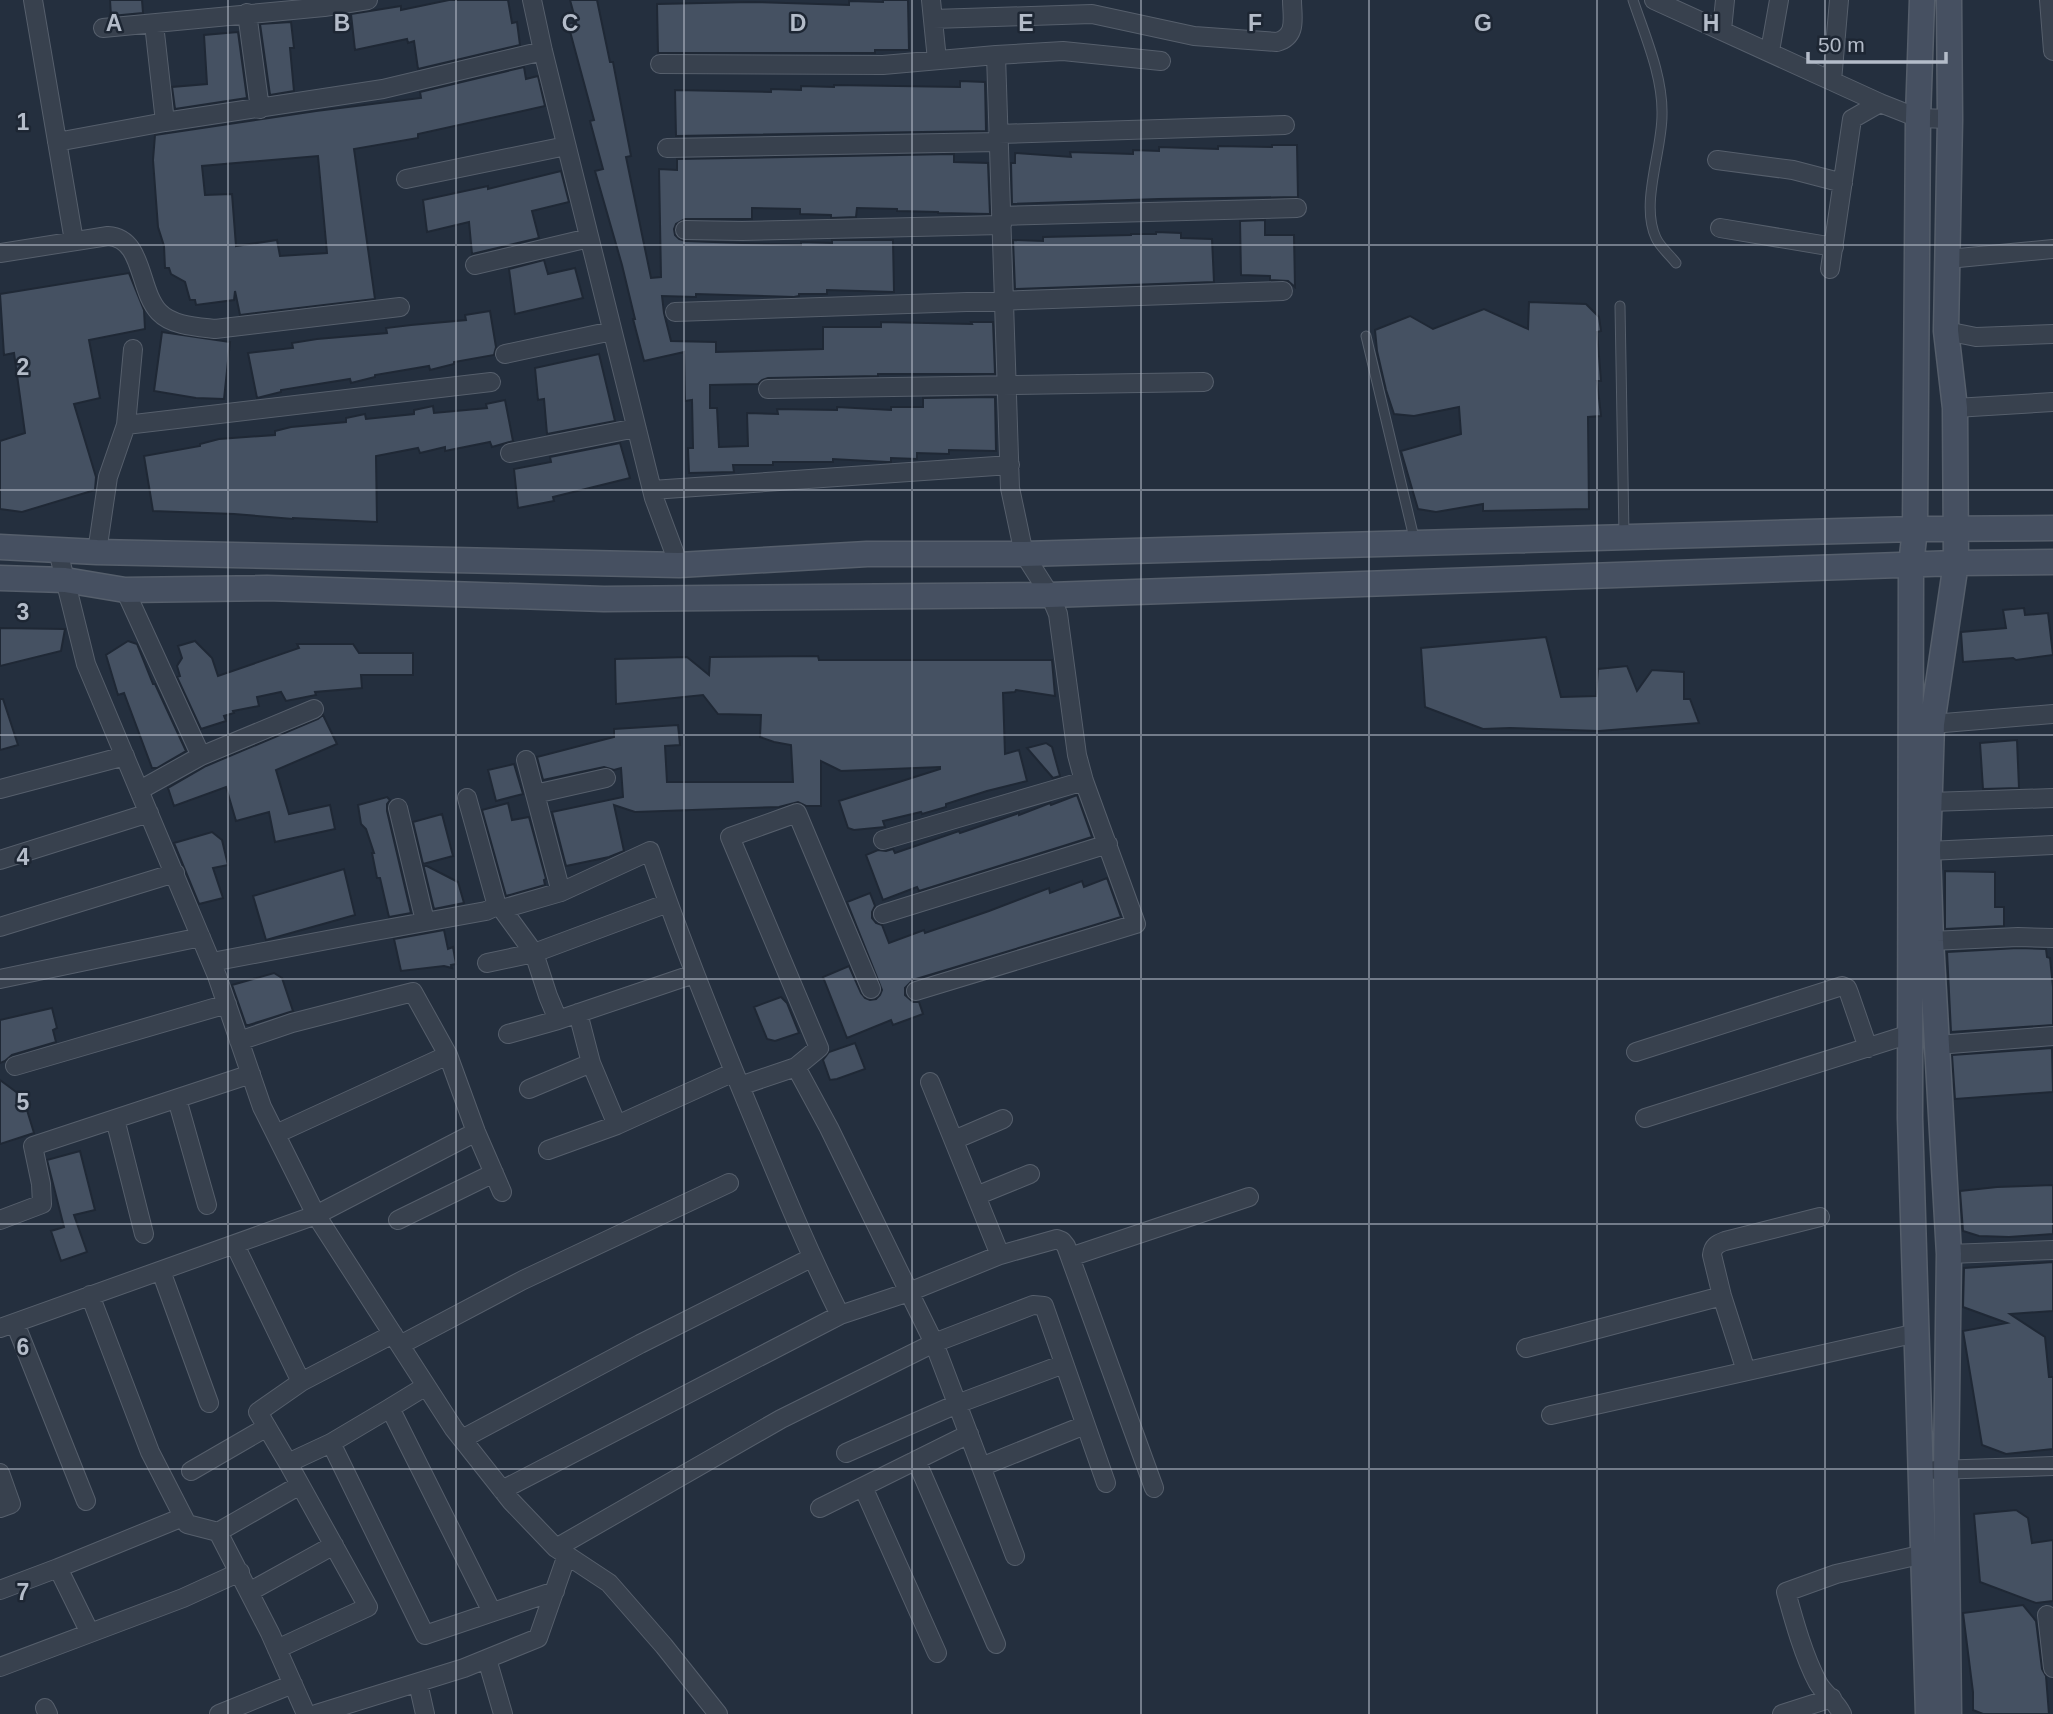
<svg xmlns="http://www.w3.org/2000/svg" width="2053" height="1714" viewBox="0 0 2053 1714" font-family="Arial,sans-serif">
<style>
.building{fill:#455162;stroke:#1f2835;stroke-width:2;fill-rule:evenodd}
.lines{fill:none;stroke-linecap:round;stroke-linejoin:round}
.lane-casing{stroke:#565f6c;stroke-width:11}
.street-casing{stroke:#565f6c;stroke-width:20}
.secondary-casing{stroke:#565f6c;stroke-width:27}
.lane{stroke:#38414e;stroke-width:9}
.street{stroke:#38414e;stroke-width:18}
.secondary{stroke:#465061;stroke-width:24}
.grid{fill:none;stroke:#b4bcc9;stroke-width:2;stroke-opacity:0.55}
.grid-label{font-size:23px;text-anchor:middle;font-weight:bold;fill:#b4bcc9;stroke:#1d2633;stroke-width:5;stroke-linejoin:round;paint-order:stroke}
</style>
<rect width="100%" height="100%" fill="#242f3e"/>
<path class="building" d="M110,0H142L143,13L111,16Z
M449,0H508L512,23L517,22L520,45L418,69L414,41L408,43L407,39L355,50L351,14L401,6V10Z
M570,0H597L610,62H613L621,104L631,156L626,157L651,278L661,277L659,169L677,170V159L954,154V162L988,163L990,214L938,213V212L897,211V209L857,208L856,217L831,218V215L800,214V209L752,208V219H685L676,224L674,229L675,235L679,239L685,241L801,245V242L832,243V240H893L894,292L827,290V294H799V296L794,297L696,294V297L662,296L664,313L671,341L716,342V352L823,349V327H881V322L972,324L971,322H993L995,374H878V376L768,378L762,380L758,384L710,385V408H717L719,447L748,446L747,413L778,414L777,409L837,410V407L891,410V407H923V398L995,397L996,451L949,450V454L917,453V459L891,458V462H887L833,459V462H773V465H733L734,472L689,473L688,448H693L692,400L685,401L684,352L644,361L633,319H635L622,265L595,171L603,169L590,121L594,120L568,24L576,22Z
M883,0H908L909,50H875V53H658L657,4L752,2L849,5V1L883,2Z
M291,22L294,48H290L294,91L270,95L260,24Z
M238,32L247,98L175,109L172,87L207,84L204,35Z
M524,67L526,79L538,76L545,106L418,134V138L354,149L375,299L240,315L235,291L234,300L196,305L195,300H190L185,282L171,274L169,268H165L164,246L158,227L153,160L155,135L316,111L421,98L420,92ZM318,156L327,253L280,256L277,240L236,246L232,194L205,195L202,166Z
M960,81L985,82L986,131L676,136L675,90L771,92V89L801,90V86L834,87V85L960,87Z
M1272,145H1297L1298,197L1159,199L1012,204L1011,163H1015V153L1071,157L1070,152L1133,154V150L1159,151V147L1218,149V146L1272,147Z
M561,171L569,202L532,211L539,238L472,254L469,222L427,232L423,200L488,186V189Z
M1265,220V235H1294L1295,287L1288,281L1270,280V276L1241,275L1240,221Z
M1156,232L1181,233V238L1212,239L1214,282L1015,289L1013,240L1043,241V237L1131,235V234H1156Z
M544,260L548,274L575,268L583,298L515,314L509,269Z
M129,273L144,310L145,329L89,340L100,398L74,404L96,477L95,490L22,512L0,509V441L25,433L14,353L4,355L0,294Z
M1529,302L1586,304L1599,317L1601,331L1597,332L1601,381H1597L1601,416L1588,417L1589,509L1483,511V504L1436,512L1418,509L1401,451L1461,434L1459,407L1414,416L1394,414L1386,390L1377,351L1375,330L1410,316L1433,329L1484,309L1528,329Z
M490,311L496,347L494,355L454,362V364L430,370L429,366L375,375V377L351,383L350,379L281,390V392L257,398L248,353L293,348L292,343L317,339L387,333L386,328L411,325L466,320L465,315Z
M162,332L230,342L224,399L196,398L154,391Z
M599,354L615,421L547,434L544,399L538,400L535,368Z
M505,400L513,441L492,447L490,442L445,451V447L420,453L418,448L376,456L377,522L293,518V519L234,514L153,511L144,456L200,446V444L219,439L275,435V431L291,427L346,422V418L365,414L366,419L414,414V410L433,406L434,413L487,408L486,404Z
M620,443L630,478L553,497L554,501L518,508L514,469L551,462L550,457Z
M2024,608L2025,615L2048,613L2053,655L2016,660L2013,658L1963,662L1961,632L2006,628L2003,610Z
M0,628L65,629L61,651L0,666Z
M1546,637L1561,697L1596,696L1598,669L1627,666L1637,691L1652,670L1684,672V699H1690L1699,723L1599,731L1510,728L1483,729L1425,707L1421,648Z
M128,641L137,644L153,684H155L186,751L157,768H152L124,693L118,695L106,655Z
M195,641L212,658L218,676L299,648L297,644H353L359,653H413V675H361L362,688L315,692L316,695L286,701L281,692L257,697L259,706L233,711L234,713L224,716L226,721L201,729L177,677L180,676L177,666L182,658L178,646Z
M818,656L819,660H1052L1055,696L1016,690L1015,692L1003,693L1005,754L1019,750L1027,781L987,791L946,804V807L922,814L921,812L883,821L885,827L854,830L848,828L839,801L940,769V767L841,771L821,761V806H806L798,802L779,807L635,812L614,805L624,851L609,857L566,866L552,812L623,797L621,768L614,770L604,767L543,780L537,757L614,737V729L678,725L680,745L665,746L667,782H793L791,745L774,742L760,737L761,715L718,714L703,695L616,704L615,659L687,657L709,675L710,657Z
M0,699H3L18,745L0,750Z
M323,715L337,744L276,770L289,814L330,805L335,829L275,842L269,812L236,821L226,787L174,806L168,788L206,766L318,719Z
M2017,740L2019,788L1983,789L1980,743Z
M1046,743L1052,747L1060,776L1053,778L1027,748Z
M514,764L523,794L496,801L488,770Z
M1077,795L1092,837L919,891L917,887L883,900L866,855L878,850L886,851L893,849L895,853L959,831L960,833L1019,813V815L1050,803L1051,805Z
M387,797L390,800L387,804V811L411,913L389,917L380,878H377L372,853H374L366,829L361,824L358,805Z
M508,803L512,820L529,817L546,879L544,880L545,885L506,896L482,810Z
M442,814L453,856L423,864L413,822Z
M212,832L222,840L228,865L213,868L223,898L199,904L174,843Z
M423,864L458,882L464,903L434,909Z
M344,869L355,915L266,940L253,896Z
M1945,871L1995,872V907H2004V926L1945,929Z
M1107,878L1121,917L913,980L905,988V995L913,1002H919L923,1014L893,1025L891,1020L847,1038L823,977L849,966L861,993L865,998L870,1000L876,999L880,995L882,990L847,902L870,893L875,906L872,912V918L876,923L882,925L889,943L924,930L925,933L989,911L1049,888L1050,893L1082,881L1084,887Z
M444,930L448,949L453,947L456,964L451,965L452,968L444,966L401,971L394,939Z
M2018,948L2046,949L2047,957L2050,958L2053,987V1025L1951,1032L1947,952Z
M274,973L282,978L293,1011L249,1025H246L232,985Z
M781,997L787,1003L799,1033L775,1041L767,1039L754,1007Z
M52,1008L57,1028L53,1030L56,1042L12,1055L5,1061L0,1063V1020Z
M855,1043L865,1069L837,1079L830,1080L823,1060L829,1052Z
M2052,1048L2053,1092L1955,1099L1952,1055Z
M0,1080L23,1097L34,1133L0,1144Z
M80,1151L95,1210L74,1215L87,1252L61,1261L51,1231L64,1227L47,1160Z
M2053,1185V1234L2009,1237L1979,1236L1963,1231L1960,1191L1997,1187Z
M2053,1262V1311L2010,1314L2045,1337L2049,1377H2053V1449L2006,1454L1982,1445L1963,1331L2007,1323L1963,1307L1964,1268Z
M2016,1510L2028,1518L2032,1543L2053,1540V1601L2036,1603L1980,1582L1974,1514Z
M2023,1605L2036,1621L2042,1669L2046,1676L2049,1714H1983L1973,1710V1692L1963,1613Z"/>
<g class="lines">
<defs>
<path id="lane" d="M1633,0C1645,36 1663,76 1662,115C1662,152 1640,204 1656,238C1660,247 1670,255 1676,263
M1620,306L1624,535
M1366,336L1415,542"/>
<path id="street" d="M33,0L74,241
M532,0L543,51L654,498L679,565
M931,0L937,60
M1654,0L1880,103L1918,118L1950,119
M2049,0L2053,51
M247,13L260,109
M933,19L1092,14L1194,36L1277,42C1298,36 1292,17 1292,0
M154,24L165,122
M103,28L324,7L368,0
M1722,30L1725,0
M1770,51L1779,0
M996,55L1063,51L1161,61
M660,64L883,65L996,55L1010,488L1024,554L1050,595L1058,614L1077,755L1084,781L1136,924L916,991
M1832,81L1839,0
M998,134L1285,125
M57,142L165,122L383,89L543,51
M667,148L999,142
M1717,160L1793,170L1843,183
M406,179L566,146
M1001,216L1297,208
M1720,228L1834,247
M685,230L742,231L1002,225
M0,253L108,236C144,238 138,290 159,312C172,326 198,327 215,329L400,307
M1948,259L2053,249
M475,265L589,238
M1830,269L1852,119L1880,103
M675,312L1283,291
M1946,331L1976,337L2053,334
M505,354L612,331
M768,389L1204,382
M1955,408L2053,402
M126,425L133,349
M510,453L636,428
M652,490L1010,465
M58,551L86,664L217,976L262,1107L316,1215L454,1429L511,1501L556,1548L609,1583L664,1646L718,1714
M97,552L108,477L126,425L491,382
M125,590L201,756
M1932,724L2053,714
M526,760L561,892
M0,789L125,756
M140,790L201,756L314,709
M535,794L606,778
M467,798L497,906
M1930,802L2053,798
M398,808L425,921
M883,840L1084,781
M1928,851L2053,845
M0,860L149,813
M502,909L534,953L548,996L558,1020L694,974
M883,914L1108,844
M0,927L175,873
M1931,941L2018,937L2053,938
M212,962L364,933L486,911L497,906L502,909L561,892L650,851C681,942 717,1031 754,1120C781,1185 808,1251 840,1315
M487,963L534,953L668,903
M0,979L201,937
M578,1013L591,1063L617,1125L734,1072
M508,1034L558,1020
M239,1041L292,1023L413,992L448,1055
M1937,1045L2053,1036
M1636,1052L1842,986L1847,988L1849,993L1868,1048
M15,1066L227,1004
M796,1067L829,1128L909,1292L1000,1255L1057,1239L1062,1241L1066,1246L1154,1488
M930,1082L1000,1255
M740,1086L796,1067L819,1048L730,837L797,813L871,989
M529,1089L591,1063
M177,1099L207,1205
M1645,1118L1910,1034
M115,1119L144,1234
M276,1134L448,1055L476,1132L502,1192
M954,1140L1003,1119
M548,1150L617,1125
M976,1196L1030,1174
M0,1220L42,1204L41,1184L33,1146L251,1074
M398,1220L494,1173
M235,1245L301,1382L258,1412L288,1463L331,1443L390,1408L492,1612
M1949,1254L2053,1250
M1070,1257L1249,1197
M161,1271L209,1403
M90,1295L150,1452L187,1524L218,1532L270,1633L306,1714
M15,1323L86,1501
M0,1328L316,1215L476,1132
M400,1345L523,1280L729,1183
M1526,1348L1722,1296
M1746,1371L1722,1296L1712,1255C1713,1246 1717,1244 1725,1241L1820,1217
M301,1382L393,1334
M390,1408L426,1386
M1551,1415L1917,1333
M462,1439L640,1344L811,1258
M331,1443L425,1635L555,1591
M846,1453L957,1404L1064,1364
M916,1460L996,1644
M981,1467L1085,1425
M1935,1470L2053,1466
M191,1471L267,1427
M0,1473L11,1504L0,1508
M863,1487L937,1653
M502,1490L840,1315L909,1292L934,1343L1015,1556
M820,1508L969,1434
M218,1532L300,1485
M556,1548L781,1419L934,1343L1033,1305L1044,1306L1106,1483
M0,1590L58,1568
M249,1592L334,1545
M2047,1615L2053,1668
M90,1633L58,1568L183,1517
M277,1649L368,1607L288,1463
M487,1659L503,1714
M0,1667L183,1598L240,1572
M418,1683L425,1714
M45,1708L48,1714
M219,1714L293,1684
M316,1714L464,1668L538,1638L567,1555
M1782,1714L1832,1698
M1842,1714C1836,1701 1825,1695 1818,1683C1804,1657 1794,1621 1786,1592L1836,1574L1924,1554"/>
<path id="secondary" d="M1922,0L1918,118L1915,529L1911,565L1910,1118L1928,1714
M0,547L97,552L679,565L867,554H1024L1915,529L2053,528
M0,578L65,580L125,590L267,588L604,599L1050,595L1956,563L2053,562
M1949,1714L1946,1471L1949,1254L1931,941L1928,851L1932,724L1956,563L1955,408L1946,331L1950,119L1949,0"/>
</defs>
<use href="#lane" class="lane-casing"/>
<use href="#street" class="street-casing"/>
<use href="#secondary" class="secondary-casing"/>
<use href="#lane" class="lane"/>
<use href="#street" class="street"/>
<use href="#secondary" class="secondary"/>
</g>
<path class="grid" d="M228,0V1714M456,0V1714M684,0V1714M912,0V1714M1141,0V1714M1369,0V1714M1597,0V1714M1825,0V1714M0,245H2053M0,490H2053M0,735H2053M0,979H2053M0,1224H2053M0,1469H2053"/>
<g class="grid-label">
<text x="114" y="31">A</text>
<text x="342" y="31">B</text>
<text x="570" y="31">C</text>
<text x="798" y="31">D</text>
<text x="1026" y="31">E</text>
<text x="1255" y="31">F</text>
<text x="1483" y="31">G</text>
<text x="1711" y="31">H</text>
<text x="23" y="130">1</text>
<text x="23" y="375">2</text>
<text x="23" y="620">3</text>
<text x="23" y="865">4</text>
<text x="23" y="1110">5</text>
<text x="23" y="1355">6</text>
<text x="23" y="1600">7</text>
</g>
<path d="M1808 52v10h138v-10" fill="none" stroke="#b4bcc9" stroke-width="3.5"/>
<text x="1818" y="52" font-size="21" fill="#b4bcc9" stroke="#1d2633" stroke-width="5" paint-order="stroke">50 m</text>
</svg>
